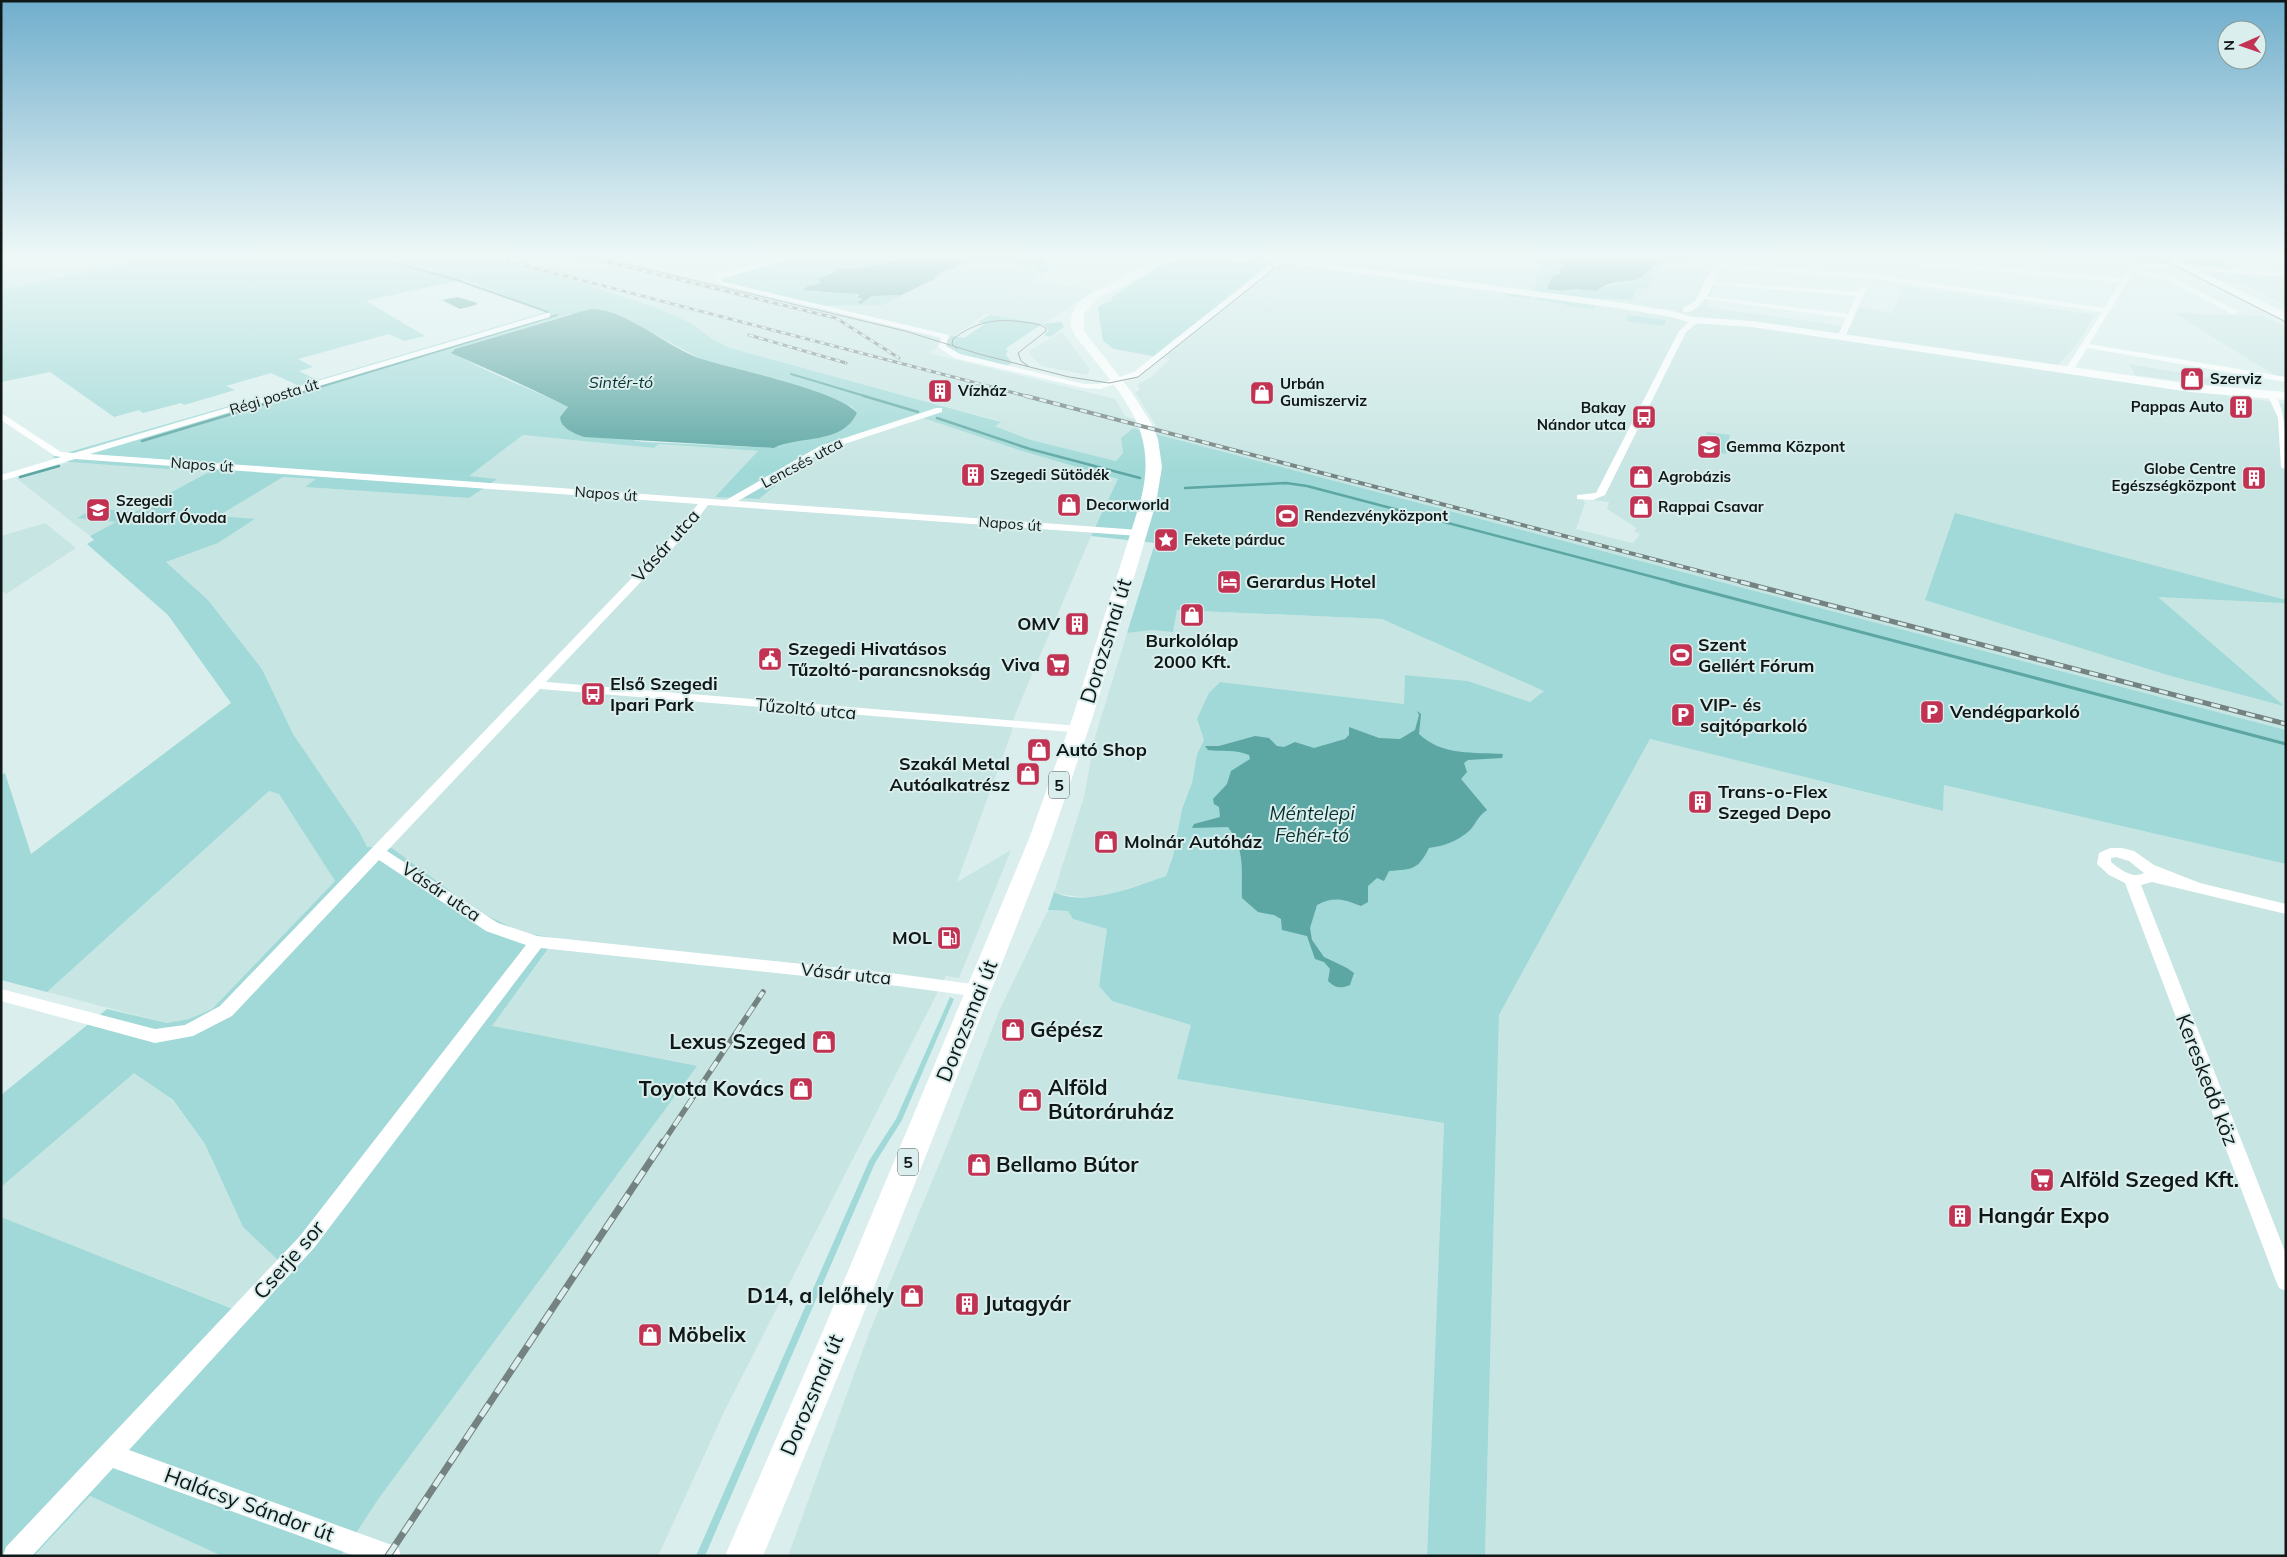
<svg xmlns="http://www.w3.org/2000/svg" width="2287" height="1557" viewBox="0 0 2287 1557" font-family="Mulish,sans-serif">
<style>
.built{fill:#c7e5e3;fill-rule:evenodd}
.green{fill:#a0d9d7;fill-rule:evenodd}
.water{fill:#5ca6a3}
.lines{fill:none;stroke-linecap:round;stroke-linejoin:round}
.stream-far2{stroke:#5ca6a3;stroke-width:2}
.stream-far1{stroke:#5ca6a3;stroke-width:2.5}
.stream{stroke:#5ca6a3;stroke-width:3}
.minor{fill:#fff;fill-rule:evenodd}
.tertiary{fill:#fff;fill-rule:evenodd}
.secondary{fill:#fff;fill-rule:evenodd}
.primary{fill:#fff;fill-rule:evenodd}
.tram{stroke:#748281;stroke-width:1}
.rail-far4-casing{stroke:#748281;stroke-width:3}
.rail-far3-casing{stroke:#748281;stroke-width:4}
.rail-far2-casing{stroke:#748281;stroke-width:5}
.rail-far1-casing{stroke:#748281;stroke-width:5.5}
.rail-casing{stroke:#748281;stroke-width:7}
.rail-far4{stroke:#daefed;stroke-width:2;stroke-dasharray:5;stroke-linecap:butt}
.rail-far3{stroke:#daefed;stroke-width:2.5;stroke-dasharray:7;stroke-linecap:butt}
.rail-far2{stroke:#daefed;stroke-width:3;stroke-dasharray:9;stroke-linecap:butt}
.rail-far1{stroke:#daefed;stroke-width:4;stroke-dasharray:11;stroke-linecap:butt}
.rail{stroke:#daefed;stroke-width:5;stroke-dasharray:14;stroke-linecap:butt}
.labels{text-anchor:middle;stroke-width:4;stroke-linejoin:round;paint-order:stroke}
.far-poi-label{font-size:15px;font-weight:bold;fill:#101717;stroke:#daefed;text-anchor:start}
.far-street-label{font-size:15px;fill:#101717;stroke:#daefed}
.far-water-label{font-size:16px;font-style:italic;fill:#0a302f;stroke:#daefed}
.shield{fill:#daefed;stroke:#4d5857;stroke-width:1}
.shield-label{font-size:16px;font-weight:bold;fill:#101717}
.street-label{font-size:18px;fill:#101717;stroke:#daefed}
.poi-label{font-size:18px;font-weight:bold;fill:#101717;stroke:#daefed;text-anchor:start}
.water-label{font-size:19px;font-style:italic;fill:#0a302f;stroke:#daefed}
.near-street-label{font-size:21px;fill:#101717;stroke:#daefed}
.near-poi-label{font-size:21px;font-weight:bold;fill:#101717;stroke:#daefed;text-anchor:start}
</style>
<rect width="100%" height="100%" fill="#daefed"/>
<path class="built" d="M1,254H144L153,258L1,290Z
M477,254H591L810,308L884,305L976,258L1041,267L1035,272L1045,273L1033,281L1095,290L1043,324L986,314L929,353L1115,399L1125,416L1157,427L1135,392L1140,390L1138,385L1140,383L1151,377L1170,359L1153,356L1231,297L1206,257L1201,254H1727L1706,307L1850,327L1859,307L1893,313L1902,286L2095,315L2077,344L2054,370L2286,404V730L1133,428L1121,438L1123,453L1116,461L1031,440L994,425L1000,421L730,348L712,339L691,323L657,308L556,275ZM1582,499L1609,502L1607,509L1637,528L1634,531L1640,534L1633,543L1576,529L1585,503Z
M732,254H788L753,263Z
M2197,270L2237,272L2240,275L2267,277L2265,274L2286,276V305L2238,282H2221Z
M2175,313L2262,316L2286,327V378L2277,376L2243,356Z
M1062,331L1090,370L1087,375L1041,366L1032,357L1029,351Z
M2129,364L2219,379L2225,387L2135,375Z
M923,418L1022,451L1118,479L1091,536L1014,717L1012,731L957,882L1011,850L959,978L946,976L725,1410L658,1556H341L379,1498L492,1026L556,939L523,933L476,910L392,848H367L359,831L293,734L262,669L208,600L166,562L218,543L254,520L217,516L283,477L317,479L306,487L469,498L496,479L468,476L523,435L654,448L659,444L759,451L716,496L759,499L784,478L828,450L850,439Z
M69,462L116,465L210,472L90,536L16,478Z
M45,523L76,548L6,594L1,590V536Z
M1177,610L1382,619L1545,691L1530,702L1468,681L1406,675L1404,704L1220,682L1197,719L1204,740L1197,754L1192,783L1182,809L1173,856L1166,876L1111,894L1089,898L1059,894L1054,892L1084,797L1095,737L1127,633L1153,630L1173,631Z
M1650,739L1943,811L1944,785L2286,864V1556H1485L1499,1015Z
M269,791L279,794L335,881L212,1009L189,1019L167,1023L47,992Z
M1048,910L1068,911L1073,919L1107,929L1099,986L1112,1001L1192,1025L1177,1079L1444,1123L1427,1556H788L869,1333L950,1138L1000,1009Z
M134,1072L173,1101L205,1144L243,1227L279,1261L234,1309L1,1217V1187Z
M90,1496L222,1556H34Z"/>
<path class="green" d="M144,254H477L556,275L657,308L691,323L712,339L730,348L1001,422L995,426L1031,440L1116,461L1123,453L1121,438L1133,428L2286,730V864L1944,785L1943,811L1650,739L1499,1015L1485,1556H1427L1444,1123L1177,1079L1191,1025L1112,1001L1099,986L1107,929L1073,919L1068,911L1048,910L1054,892C1084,908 1136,886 1166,876L1173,856L1182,809L1192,783L1197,754L1204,740L1197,719L1209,693L1220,682L1404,704L1405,675L1468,681L1530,702L1544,691L1382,619L1177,610L1173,632L1153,630L1127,633L1155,543L1091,536L1118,479L1022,451L923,418L851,439L828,450L784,478L759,499L715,497L758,451L659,444L654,448L523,435L469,476L497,479L469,498L305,487L316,479L283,477L218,516L255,519L218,543L166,562L208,600L262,669L293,734L359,831L367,847L392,848L476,910L523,933L556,938L492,1026L697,1066L379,1498L341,1556H222L90,1496L34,1556H1V1217L233,1309L279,1261L243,1227L205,1144L173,1100L134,1073L1,1187V1095L107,1009L167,1023L189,1019L212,1009L335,881L279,794L269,791L47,992L1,980V775L5,773L31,854L231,703L168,615L87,544L94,540L90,536L209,472L69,462L52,457L299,386L271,373L226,386L235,390L184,405L181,403L143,413L139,410L114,417L50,372L1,382V290L152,258ZM464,279L546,312L317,380L299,371L313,367L298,359L389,334L404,341L425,336L366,301ZM571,314L635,324L699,358L813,391L852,407L857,413L846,426L813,439H798L774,448L643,442L564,427L560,417L568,407C530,388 487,373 451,352L455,349Z
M803,254H912L910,258L904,257L873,266L837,268L835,269L839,271L818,279L821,282L819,284L808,286L815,292C824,290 858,291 863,299L857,302L871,296L901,295L943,271L953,267L961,261L959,258L941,256L942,254H1037L1050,269L1045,273L1035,272L1040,267L976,258L884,305L824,306L722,283L717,278Z
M1541,254L1577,257L1557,261L1565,265L1558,269L1561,273L1552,290C1570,292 1621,287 1637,279C1647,273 1655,264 1661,254L1688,257L1686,262L1664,263L1647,289L1637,288L1632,300L1589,298L1534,291Z
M2089,254H2149L2170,267L2098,261Z
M2170,254H2212L2235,269L2187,264L2175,257H2182Z
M1206,257L1270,265L1153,356L1114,349L1103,341L1098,307C1103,303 1108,303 1113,300L1111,298L1164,263Z
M1290,263L1288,265L1405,279L1290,266L1278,270L1279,265Z
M1500,292H1506L1595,306L1593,309L1566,306L1567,304L1537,300V297L1530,296L1529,299L1505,295L1506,293Z
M990,315L1043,324L1061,322L1064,327L1050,337L1044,335L1049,331L1046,326L1042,324L1005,349L1008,350L1006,355L1012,363L1006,366C989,362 955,361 945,344L951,336L964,338L985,324L978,322Z
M1628,315L1666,320L1664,326L1626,321Z
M1707,432L1730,435L1726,454L1703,450Z
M95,508L134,512L115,522L77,518Z
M1955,513L2286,600L2284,603L2158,597L2284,706L2171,676L1925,600Z
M950,997L954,999L902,1120L875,1163L705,1556H696L869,1161L896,1119Z"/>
<path class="water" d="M910,254L932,257L942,254L941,256L959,258L961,261L954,267L955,268L943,271L933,278H936L901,295L871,296L861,304L857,302L863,299L857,297L860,295L857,294L803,290L808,286L819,284L821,282L817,279L838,271L834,269L837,268C854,269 872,266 888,263C896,261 900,256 910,257Z
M1585,254H1661C1637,296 1621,271 1596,291L1576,289L1561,291L1547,289L1552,277L1561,273L1558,269L1564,265L1555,259L1581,257Z
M458,297L477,303L476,305L460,309L442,300Z
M590,309C624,307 669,349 702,359C733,369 840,391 857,413C842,445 800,435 774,448L584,437C574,433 561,429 560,417L568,407C529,387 490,370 451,353L455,349Z
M1417,711L1421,714L1419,734C1442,756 1474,752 1503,754L1502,758L1468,760L1464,763L1467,772L1461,779L1487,810C1476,818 1477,823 1469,831C1458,841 1444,846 1429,848C1418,870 1413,869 1389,871L1384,881L1377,878L1368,886V902L1361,906C1344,899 1333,896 1317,905L1310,928L1312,940L1324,957L1347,968L1354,973L1350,985C1340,989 1335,988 1328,981L1330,969L1324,962L1315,959L1307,936L1282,930L1281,919L1274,915L1258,912L1242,898C1241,870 1246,851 1228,827L1192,828L1194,824L1220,817L1219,807L1214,804L1213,799L1227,784L1231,771L1250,759L1249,755C1236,749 1221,752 1208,750L1205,746H1219L1255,736L1269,738L1277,746L1284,747L1295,742L1314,748L1345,739L1349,735V727L1379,738L1400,739L1415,730L1419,715Z"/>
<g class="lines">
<path class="stream-far2" d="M361,254L457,280L548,312
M791,374L868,397
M287,397L557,315"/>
<path class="stream-far1" d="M864,396L918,412
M937,418L1030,449L1140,478
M142,441L291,396
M20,477L59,466
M1185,488L1286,483L1307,486L1676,583"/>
<path class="stream" d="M1671,582L2286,744"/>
<path class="minor" d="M796,254H806L721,279L724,282L949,335L946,346L960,354L1084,384H1099L1134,372L1273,262L1266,259V257L1281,262L1140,376L1100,389L1084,388L954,358L938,347L941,338L720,284L714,279L718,274Z
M1291,254H1298L1289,261H1285V259Z
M1809,254H1833L2123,278L2127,273H2131L2129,280L2089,344L2286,377V382L2087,348L2072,372H2069L2065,370L2102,312L1869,278L1718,268L1715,266L1718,264L1869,274L2104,308L2121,282L1812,256Z
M2007,254H2033L2267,272L2239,254H2246L2273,270L2274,272L2286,273V277L2010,256Z
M2139,270L2172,277L2239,312L2232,314L2168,280L2137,273Z
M1710,281L1858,292L1862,286L1867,287L1845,337L1841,339L1837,337L1846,318L1698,298L1702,296L1848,314L1856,296L1708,284Z
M547,313H550V317L90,454L726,500L820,446L936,408H942V412L826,450L738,501L1139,530L1144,533L1139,536L708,505L686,534L546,682L1078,726L1085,730L1083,733L540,689L387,851L498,923L537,936L898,974L980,985L986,987L988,991L986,995L980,997L898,986L541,948L314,1248L129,1450L389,1544L398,1547L401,1556H355L113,1468L32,1556H3L6,1547L300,1236L526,945L486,931L379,860L232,1016L193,1036L155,1043L1,1001V989L155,1029L185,1025L220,1006L678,530L698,504L75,459L1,481V475L61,457L55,456L1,420V413L61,452L74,453Z
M1695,317L1702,319L1686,332L1605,495L1593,500L1577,499V495L1596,493L1679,331Z
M2272,393C2287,402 2286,452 2286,470L2281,467L2278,418L2268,396Z
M2110,848H2122L2134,851L2154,865L2200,883L2286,904V914L2152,882L2141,885L2286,1254V1291L2279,1288L2276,1281L2125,883L2109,875L2097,864L2099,853ZM2116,857L2129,861L2144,873C2132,879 2121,870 2111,862V858Z"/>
<path class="tertiary" d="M1719,254H1727C1719,271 1705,316 1683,312V308L1695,301Z"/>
<path class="secondary" d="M1142,254H1255L1617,302L1673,311L1692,317L1752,321L2190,384L2286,392V400L2190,392L1752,327L1691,323L1671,317L1617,308L1253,259L1248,262L1204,259L1168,261Z"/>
<path class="primary" d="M1170,254H1192L1156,265L1129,283L1100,297L1084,313V331L1130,390L1151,423L1158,439L1162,467L1156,503L1093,716L1051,839L855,1335L763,1556H725L823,1331L1029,839L1073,716L1140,503C1158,435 1130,405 1089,353C1082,344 1070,334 1071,321C1072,298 1100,289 1117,281C1136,272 1148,257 1170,254Z
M2158,254H2170L2187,265L2286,313V321L2179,269Z"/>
<path class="tram" d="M585,254L905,331L979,354L1069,377L1109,383L1138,377L1275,268C1262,253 1231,255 1213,254
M2152,254L2286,322
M957,349L952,344L953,339C975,322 996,318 1023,322C1032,323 1039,324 1046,328V331L1018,353L1021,361L1028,366"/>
<defs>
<path id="rail-far4" d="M481,254L1030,397
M574,254L836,318L899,358
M749,335L846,363"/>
<path id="rail-far3" d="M1026,396L1745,583"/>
<path id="rail-far2" d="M1741,582L2286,724"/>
<path id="rail-far1" d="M662,1144L763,992"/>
<path id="rail" d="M388,1556L663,1142"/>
</defs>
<use href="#rail-far4" class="rail-far4-casing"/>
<use href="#rail-far3" class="rail-far3-casing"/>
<use href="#rail-far2" class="rail-far2-casing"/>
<use href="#rail-far1" class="rail-far1-casing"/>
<use href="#rail" class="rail-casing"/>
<use href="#rail-far4" class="rail-far4"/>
<use href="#rail-far3" class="rail-far3"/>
<use href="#rail-far2" class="rail-far2"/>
<use href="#rail-far1" class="rail-far1"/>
<use href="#rail" class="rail"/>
</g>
<linearGradient id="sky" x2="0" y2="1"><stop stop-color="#70aecc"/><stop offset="0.54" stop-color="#eef8f7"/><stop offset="1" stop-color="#eef8f7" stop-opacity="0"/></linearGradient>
<rect width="2287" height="472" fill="url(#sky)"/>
<defs>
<symbol id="shop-square" viewBox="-11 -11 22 22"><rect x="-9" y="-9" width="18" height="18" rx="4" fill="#c23253" stroke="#daefed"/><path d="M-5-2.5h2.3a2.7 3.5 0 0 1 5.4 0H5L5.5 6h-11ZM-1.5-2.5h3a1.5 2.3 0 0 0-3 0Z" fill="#fff"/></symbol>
<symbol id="building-square" viewBox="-11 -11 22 22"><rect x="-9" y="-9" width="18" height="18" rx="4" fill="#c23253" stroke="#daefed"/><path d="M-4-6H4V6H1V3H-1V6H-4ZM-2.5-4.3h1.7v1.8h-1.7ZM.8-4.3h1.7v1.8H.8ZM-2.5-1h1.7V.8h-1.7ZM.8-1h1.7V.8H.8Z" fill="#fff"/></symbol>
<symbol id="bus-square" viewBox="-11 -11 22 22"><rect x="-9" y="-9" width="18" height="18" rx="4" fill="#c23253" stroke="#daefed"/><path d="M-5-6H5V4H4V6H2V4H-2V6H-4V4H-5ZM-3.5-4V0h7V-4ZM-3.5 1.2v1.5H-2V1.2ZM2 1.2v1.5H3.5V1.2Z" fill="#fff"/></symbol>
<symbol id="school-square" viewBox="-11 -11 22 22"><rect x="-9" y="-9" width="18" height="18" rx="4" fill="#c23253" stroke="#daefed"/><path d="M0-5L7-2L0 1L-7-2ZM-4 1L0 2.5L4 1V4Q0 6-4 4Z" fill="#fff"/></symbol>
<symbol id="stadium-square" viewBox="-11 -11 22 22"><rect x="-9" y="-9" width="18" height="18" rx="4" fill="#c23253" stroke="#daefed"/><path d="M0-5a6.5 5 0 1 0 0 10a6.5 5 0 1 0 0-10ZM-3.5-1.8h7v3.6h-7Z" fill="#fff"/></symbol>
<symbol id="sight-square" viewBox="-11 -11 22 22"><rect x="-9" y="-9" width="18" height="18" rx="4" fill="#c23253" stroke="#daefed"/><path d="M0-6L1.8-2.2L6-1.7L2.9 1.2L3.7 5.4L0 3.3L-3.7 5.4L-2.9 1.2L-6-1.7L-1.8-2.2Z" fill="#fff"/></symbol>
<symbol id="hotel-square" viewBox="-11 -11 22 22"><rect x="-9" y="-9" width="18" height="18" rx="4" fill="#c23253" stroke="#daefed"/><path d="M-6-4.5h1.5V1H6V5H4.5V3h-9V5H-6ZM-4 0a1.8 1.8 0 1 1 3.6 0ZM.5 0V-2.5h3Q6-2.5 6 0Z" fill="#fff"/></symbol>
<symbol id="civic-square" viewBox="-11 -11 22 22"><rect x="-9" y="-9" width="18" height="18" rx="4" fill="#c23253" stroke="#daefed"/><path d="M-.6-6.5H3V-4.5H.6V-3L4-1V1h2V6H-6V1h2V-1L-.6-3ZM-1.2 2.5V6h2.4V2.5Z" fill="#fff"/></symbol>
<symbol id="supermarket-square" viewBox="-11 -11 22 22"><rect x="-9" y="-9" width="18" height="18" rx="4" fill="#c23253" stroke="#daefed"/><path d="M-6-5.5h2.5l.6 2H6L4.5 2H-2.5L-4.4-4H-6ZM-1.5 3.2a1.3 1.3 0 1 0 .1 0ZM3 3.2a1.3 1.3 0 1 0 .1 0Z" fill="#fff"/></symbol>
<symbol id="parking-square" viewBox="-11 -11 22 22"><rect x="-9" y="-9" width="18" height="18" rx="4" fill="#c23253" stroke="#daefed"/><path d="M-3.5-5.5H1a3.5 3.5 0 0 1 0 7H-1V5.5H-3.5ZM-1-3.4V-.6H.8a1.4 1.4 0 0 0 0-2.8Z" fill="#fff"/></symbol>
<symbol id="fuel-square" viewBox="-11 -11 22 22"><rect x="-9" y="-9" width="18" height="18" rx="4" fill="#c23253" stroke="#daefed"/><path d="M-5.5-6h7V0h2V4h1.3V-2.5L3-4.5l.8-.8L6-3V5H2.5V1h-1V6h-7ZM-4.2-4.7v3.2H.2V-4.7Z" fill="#fff"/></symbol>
</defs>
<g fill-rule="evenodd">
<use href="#shop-square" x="2178" y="365" width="28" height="28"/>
<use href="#building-square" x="926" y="377" width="28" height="28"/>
<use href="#shop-square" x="1248" y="379" width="28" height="28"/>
<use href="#building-square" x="2227" y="393" width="28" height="28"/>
<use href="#bus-square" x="1630" y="403" width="28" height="28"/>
<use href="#school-square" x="1695" y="433" width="28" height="28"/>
<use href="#building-square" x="959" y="461" width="28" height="28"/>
<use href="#shop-square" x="1627" y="463" width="28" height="28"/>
<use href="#building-square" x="2240" y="464" width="28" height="28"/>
<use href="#shop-square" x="1055" y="491" width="28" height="28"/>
<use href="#shop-square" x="1627" y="493" width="28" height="28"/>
<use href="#school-square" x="84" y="496" width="28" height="28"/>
<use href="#stadium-square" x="1273" y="502" width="28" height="28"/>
<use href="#sight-square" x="1152" y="526" width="28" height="28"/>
<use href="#hotel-square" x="1215" y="568" width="28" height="28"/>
<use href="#shop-square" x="1178" y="601" width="28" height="28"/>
<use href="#building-square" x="1063" y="610" width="28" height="28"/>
<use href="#stadium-square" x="1667" y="641" width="28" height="28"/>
<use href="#civic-square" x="756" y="645" width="28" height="28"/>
<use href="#supermarket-square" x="1044" y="651" width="28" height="28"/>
<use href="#bus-square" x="579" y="680" width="28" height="28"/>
<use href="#parking-square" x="1918" y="698" width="28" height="28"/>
<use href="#parking-square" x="1669" y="701" width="28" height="28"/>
<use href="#shop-square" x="1025" y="736" width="28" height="28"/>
<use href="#shop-square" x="1014" y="760" width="28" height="28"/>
<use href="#building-square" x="1686" y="788" width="28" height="28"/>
<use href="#shop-square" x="1092" y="828" width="28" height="28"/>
<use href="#fuel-square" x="935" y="924" width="28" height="28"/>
<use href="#shop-square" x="999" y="1016" width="28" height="28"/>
<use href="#shop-square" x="810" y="1028" width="28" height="28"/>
<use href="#shop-square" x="787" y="1075" width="28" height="28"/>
<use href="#shop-square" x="1016" y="1086" width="28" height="28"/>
<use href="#shop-square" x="965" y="1151" width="28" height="28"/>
<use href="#supermarket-square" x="2028" y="1166" width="28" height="28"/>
<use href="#building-square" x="1946" y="1202" width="28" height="28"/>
<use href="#shop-square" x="898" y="1282" width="28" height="28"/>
<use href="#building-square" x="953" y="1290" width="28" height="28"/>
<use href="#shop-square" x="636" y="1321" width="28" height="28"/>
</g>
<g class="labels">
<g class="far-poi-label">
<text x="2210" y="384">Szerviz</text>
<text x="1280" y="389">Urbán<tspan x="1280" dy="17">Gumiszerviz</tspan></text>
<text x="958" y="396">Vízház</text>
<text x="2224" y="412" text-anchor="end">Pappas Auto</text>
<text x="1626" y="413" text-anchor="end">Bakay<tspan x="1626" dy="17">Nándor utca</tspan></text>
<text x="1726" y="452">Gemma Központ</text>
<text x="2236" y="474" text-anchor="end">Globe Centre<tspan x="2236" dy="17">Egészségközpont</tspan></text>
<text x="990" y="480">Szegedi Sütödék</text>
<text x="1658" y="482">Agrobázis</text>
<text x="116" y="506">Szegedi<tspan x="116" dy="17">Waldorf Óvoda</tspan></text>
<text x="1086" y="510">Decorworld</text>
<text x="1658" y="512">Rappai Csavar</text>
<text x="1304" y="521">Rendezvényközpont</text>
<text x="1184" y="545">Fekete párduc</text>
</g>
<g class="far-street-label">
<text transform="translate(274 397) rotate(-17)" y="5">Régi posta út</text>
<text transform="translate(802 463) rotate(-28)" y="5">Lencsés utca</text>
<text transform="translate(202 465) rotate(4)" y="5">Napos út</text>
<text transform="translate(606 494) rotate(4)" y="5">Napos út</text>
<text transform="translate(1010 524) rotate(4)" y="5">Napos út</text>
</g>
<g class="far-water-label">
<text x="621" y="388">Sintér-tó</text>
</g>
<g class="shield">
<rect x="1049" y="771.5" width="20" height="27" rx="4"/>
<rect x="898" y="1148.5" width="20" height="27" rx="4"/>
</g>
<g class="shield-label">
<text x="1059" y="791">5</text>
<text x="908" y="1168">5</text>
</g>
<g class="street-label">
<text transform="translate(666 546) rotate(-48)" y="6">Vásár utca</text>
<text transform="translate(806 709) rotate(5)" y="6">Tűzoltó utca</text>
<text transform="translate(441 892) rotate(34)" y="6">Vásár utca</text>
<text transform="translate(846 974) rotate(6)" y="6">Vásár utca</text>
</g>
<g class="poi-label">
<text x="1246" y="588">Gerardus Hotel</text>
<text x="1060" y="630" text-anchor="end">OMV</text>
<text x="1192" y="647" text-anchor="middle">Burkolólap<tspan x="1192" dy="21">2000 Kft.</tspan></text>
<text x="1698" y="651">Szent<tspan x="1698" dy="21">Gellért Fórum</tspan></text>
<text x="788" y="655">Szegedi Hivatásos<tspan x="788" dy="21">Tűzoltó-parancsnokság</tspan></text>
<text x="1040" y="671" text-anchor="end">Viva</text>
<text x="610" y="690">Első Szegedi<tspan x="610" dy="21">Ipari Park</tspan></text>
<text x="1700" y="711">VIP- és<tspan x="1700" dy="21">sajtóparkoló</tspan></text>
<text x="1950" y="718">Vendégparkoló</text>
<text x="1056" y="756">Autó Shop</text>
<text x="1010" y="770" text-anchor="end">Szakál Metal<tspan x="1010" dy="21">Autóalkatrész</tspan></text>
<text x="1718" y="798">Trans-o-Flex<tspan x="1718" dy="21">Szeged Depo</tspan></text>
<text x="1124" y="848">Molnár Autóház</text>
<text x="932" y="944" text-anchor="end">MOL</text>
</g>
<g class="water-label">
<text x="1312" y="820">Méntelepi<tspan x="1312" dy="22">Fehér-tó</tspan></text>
</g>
<g class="near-street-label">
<text transform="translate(1106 641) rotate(-73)" y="7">Dorozsmai út</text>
<text transform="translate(967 1021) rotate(-68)" y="7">Dorozsmai út</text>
<text transform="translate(2207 1080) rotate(69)" y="7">Kereskedő köz</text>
<text transform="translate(289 1260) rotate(-49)" y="7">Cserje sor</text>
<text transform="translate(812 1395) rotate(-67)" y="7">Dorozsmai út</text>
<text transform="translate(249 1505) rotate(20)" y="7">Halácsy Sándor út</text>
</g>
<g class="near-poi-label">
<text x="1030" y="1037">Gépész</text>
<text x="806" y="1049" text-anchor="end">Lexus Szeged</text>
<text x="1048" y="1095">Alföld<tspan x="1048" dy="24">Bútoráruház</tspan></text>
<text x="784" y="1096" text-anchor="end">Toyota Kovács</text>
<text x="996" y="1172">Bellamo Bútor</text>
<text x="2060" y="1187">Alföld Szeged Kft.</text>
<text x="1978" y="1223">Hangár Expo</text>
<text x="894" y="1303" text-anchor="end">D14, a lelőhely</text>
<text x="984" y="1311">Jutagyár</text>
<text x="668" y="1342">Möbelix</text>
</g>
</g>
<rect width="2287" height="1557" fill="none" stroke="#101717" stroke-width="5"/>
<g transform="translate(2242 45) rotate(268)"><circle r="24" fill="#daefed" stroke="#899997"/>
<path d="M0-4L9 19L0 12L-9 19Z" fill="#c23253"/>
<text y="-8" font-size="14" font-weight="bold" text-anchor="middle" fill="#101717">N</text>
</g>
</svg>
